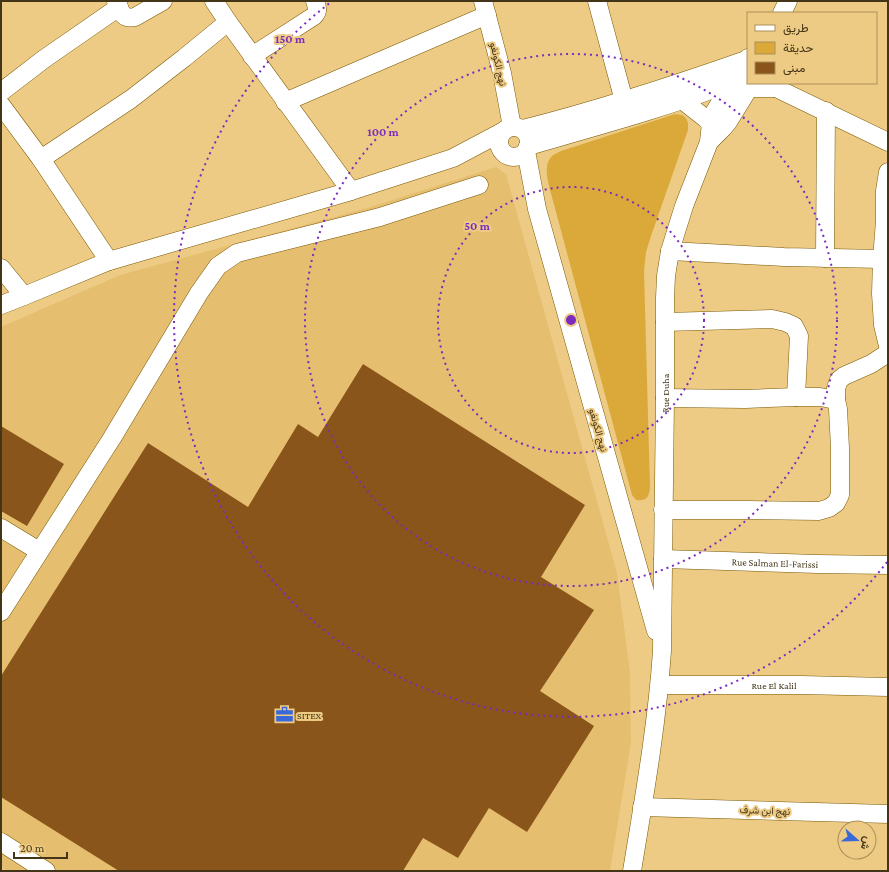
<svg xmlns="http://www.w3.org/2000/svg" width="889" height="872" viewBox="0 0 889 872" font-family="'Crimson Pro',Vazirmatn,serif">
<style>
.built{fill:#e5bf6f}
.green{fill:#daa939}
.building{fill:#8a551a}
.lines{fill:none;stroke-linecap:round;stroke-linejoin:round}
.minor-casing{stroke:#795904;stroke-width:19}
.minor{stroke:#fff;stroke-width:18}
.ring{fill:none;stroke:#7b2cbf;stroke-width:2;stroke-dasharray:2 4}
.labels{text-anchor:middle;stroke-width:4;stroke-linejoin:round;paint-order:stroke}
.street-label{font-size:10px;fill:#433517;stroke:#eecb84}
.poi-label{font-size:10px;fill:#433517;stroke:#eecb84;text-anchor:start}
.centre{fill:#7b2cbf;stroke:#eecb84;stroke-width:2}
.ring-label{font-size:12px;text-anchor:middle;font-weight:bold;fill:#7b2cbf;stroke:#eecb84;stroke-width:4;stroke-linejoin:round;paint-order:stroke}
</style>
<rect width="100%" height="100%" fill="#eecb84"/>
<path class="built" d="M496,167L506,174L617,573L630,672L631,743L610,871H7L1,867V327L120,275L367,208Z"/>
<path class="green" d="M675,114L682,115L686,118L688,123V130L651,236L646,252L644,271L650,488C649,498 646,501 636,500L632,495L549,186C547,177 544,164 552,156C554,154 558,153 561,151Z"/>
<path class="building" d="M363,364L585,505L541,577L594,610L540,691L594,726L527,832L489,808L458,858L423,838L403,871H119L1,797V676L148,443L248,507L298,424L318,437Z
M1,426L64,464L27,526L1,511Z"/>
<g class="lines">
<defs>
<g id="minor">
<path d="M116,1C120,10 122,20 135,17L163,1"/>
<path d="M214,1L228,22L351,191"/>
<path d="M483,1L502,73L512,127"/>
<path d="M597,1L627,112"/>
<path d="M782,13L788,1"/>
<path d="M252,56L314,16C319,11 317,7 315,1"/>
<path d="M773,83L776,88L888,142"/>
<path d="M1,92L44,59L119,7"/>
<path d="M682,100L705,118L711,123"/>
<path d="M285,102L487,15"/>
<path d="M1,105L41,159L109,261"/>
<circle cx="514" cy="142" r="15"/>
<path d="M523,129C598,110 672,86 746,60L748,61"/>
<path d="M709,142L723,128L728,122L752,83"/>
<path d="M528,146C598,126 668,107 735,81L749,88H776"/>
<path d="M526,151L537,209L656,631"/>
<path d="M41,159L131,99L184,58L228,22"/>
<path d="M888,172L885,191V221L882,259L881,294L883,325L888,346"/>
<path d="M670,251L784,257L882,259"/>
<path d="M825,258L826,111"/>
<path d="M1,268L24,296"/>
<path d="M1,305L24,296L109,261L351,191L453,158L502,132"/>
<path d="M665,322L772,319L785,322L794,326L799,336L796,397"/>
<path d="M665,398L745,399L796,397H820L836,400"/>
<path d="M663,510H748L819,511L829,508L836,503L840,495V448L838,409L836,400V388L839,380L844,376L871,364L888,353"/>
<path d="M1,528L39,551"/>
<path id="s1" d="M663,559L817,564L888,565"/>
<path d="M1,612L112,438L199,293L218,266L237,253L380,217L479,185"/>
<path id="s2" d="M660,685H801L888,687"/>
<path d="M642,807L888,814"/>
<path d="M1,842L46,871"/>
<path id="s3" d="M632,871C644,798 657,725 662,651L665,398V298L666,276L670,251L684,206L709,142L711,123L714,113L723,98L735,81L748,58"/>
</g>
</defs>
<use href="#minor" class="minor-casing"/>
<use href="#minor" class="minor"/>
</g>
<g class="ring">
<circle cx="571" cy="320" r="133"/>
<circle cx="571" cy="320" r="266"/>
<path d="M887 562A398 398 0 1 1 331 2"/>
</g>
<defs>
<symbol id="office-bare" viewBox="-9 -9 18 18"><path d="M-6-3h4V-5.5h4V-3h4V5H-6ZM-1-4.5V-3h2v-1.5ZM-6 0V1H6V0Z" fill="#3968d8" stroke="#eecb84" stroke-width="2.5" paint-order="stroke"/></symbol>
</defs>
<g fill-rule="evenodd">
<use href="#office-bare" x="272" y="702" width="25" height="25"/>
</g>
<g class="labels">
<g class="street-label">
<text transform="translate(499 64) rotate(77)" y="4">نهج الكونغو</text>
<text dy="4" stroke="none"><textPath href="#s3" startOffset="480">Rue Duha</textPath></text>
<text transform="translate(599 430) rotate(74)" y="4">نهج الكونغو</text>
<text dy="4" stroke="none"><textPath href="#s1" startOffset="112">Rue Salman El-Farissi</textPath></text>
<text dy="4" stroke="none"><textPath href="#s2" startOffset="114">Rue El Kalil</textPath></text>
<text transform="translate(765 810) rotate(2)" y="4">نهج ابن شرف</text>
</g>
<g class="poi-label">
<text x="297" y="719">SITEX</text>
</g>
</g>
<circle cx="571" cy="320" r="6" class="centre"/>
<g class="ring-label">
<text x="290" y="43">150 m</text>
<text x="383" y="136">100 m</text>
<text x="477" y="230">50 m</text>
</g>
<rect width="889" height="872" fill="none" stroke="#433517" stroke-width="4"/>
<rect x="747" y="12" width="130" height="72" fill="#eecb84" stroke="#aa8f58"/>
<rect x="755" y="25" width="20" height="6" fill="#ffffff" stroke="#aa8f58"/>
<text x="783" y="32" font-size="12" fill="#433517">طريق</text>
<rect x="755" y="42" width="20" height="12" fill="#daa939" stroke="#aa8f58"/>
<text x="783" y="52" font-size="12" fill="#433517">حديقة</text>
<rect x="755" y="62" width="20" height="12" fill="#8a551a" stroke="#aa8f58"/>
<text x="783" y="72" font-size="12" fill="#433517">مبنى</text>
<g transform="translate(857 840) rotate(110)"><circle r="19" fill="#eecb84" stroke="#aa8f58"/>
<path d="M0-3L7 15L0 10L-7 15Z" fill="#3968d8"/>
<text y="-6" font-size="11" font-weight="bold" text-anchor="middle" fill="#433517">ش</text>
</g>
<path d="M14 852v6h53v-6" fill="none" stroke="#433517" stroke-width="2"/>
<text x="20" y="852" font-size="12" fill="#433517" stroke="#eecb84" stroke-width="3" paint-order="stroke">20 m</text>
</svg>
